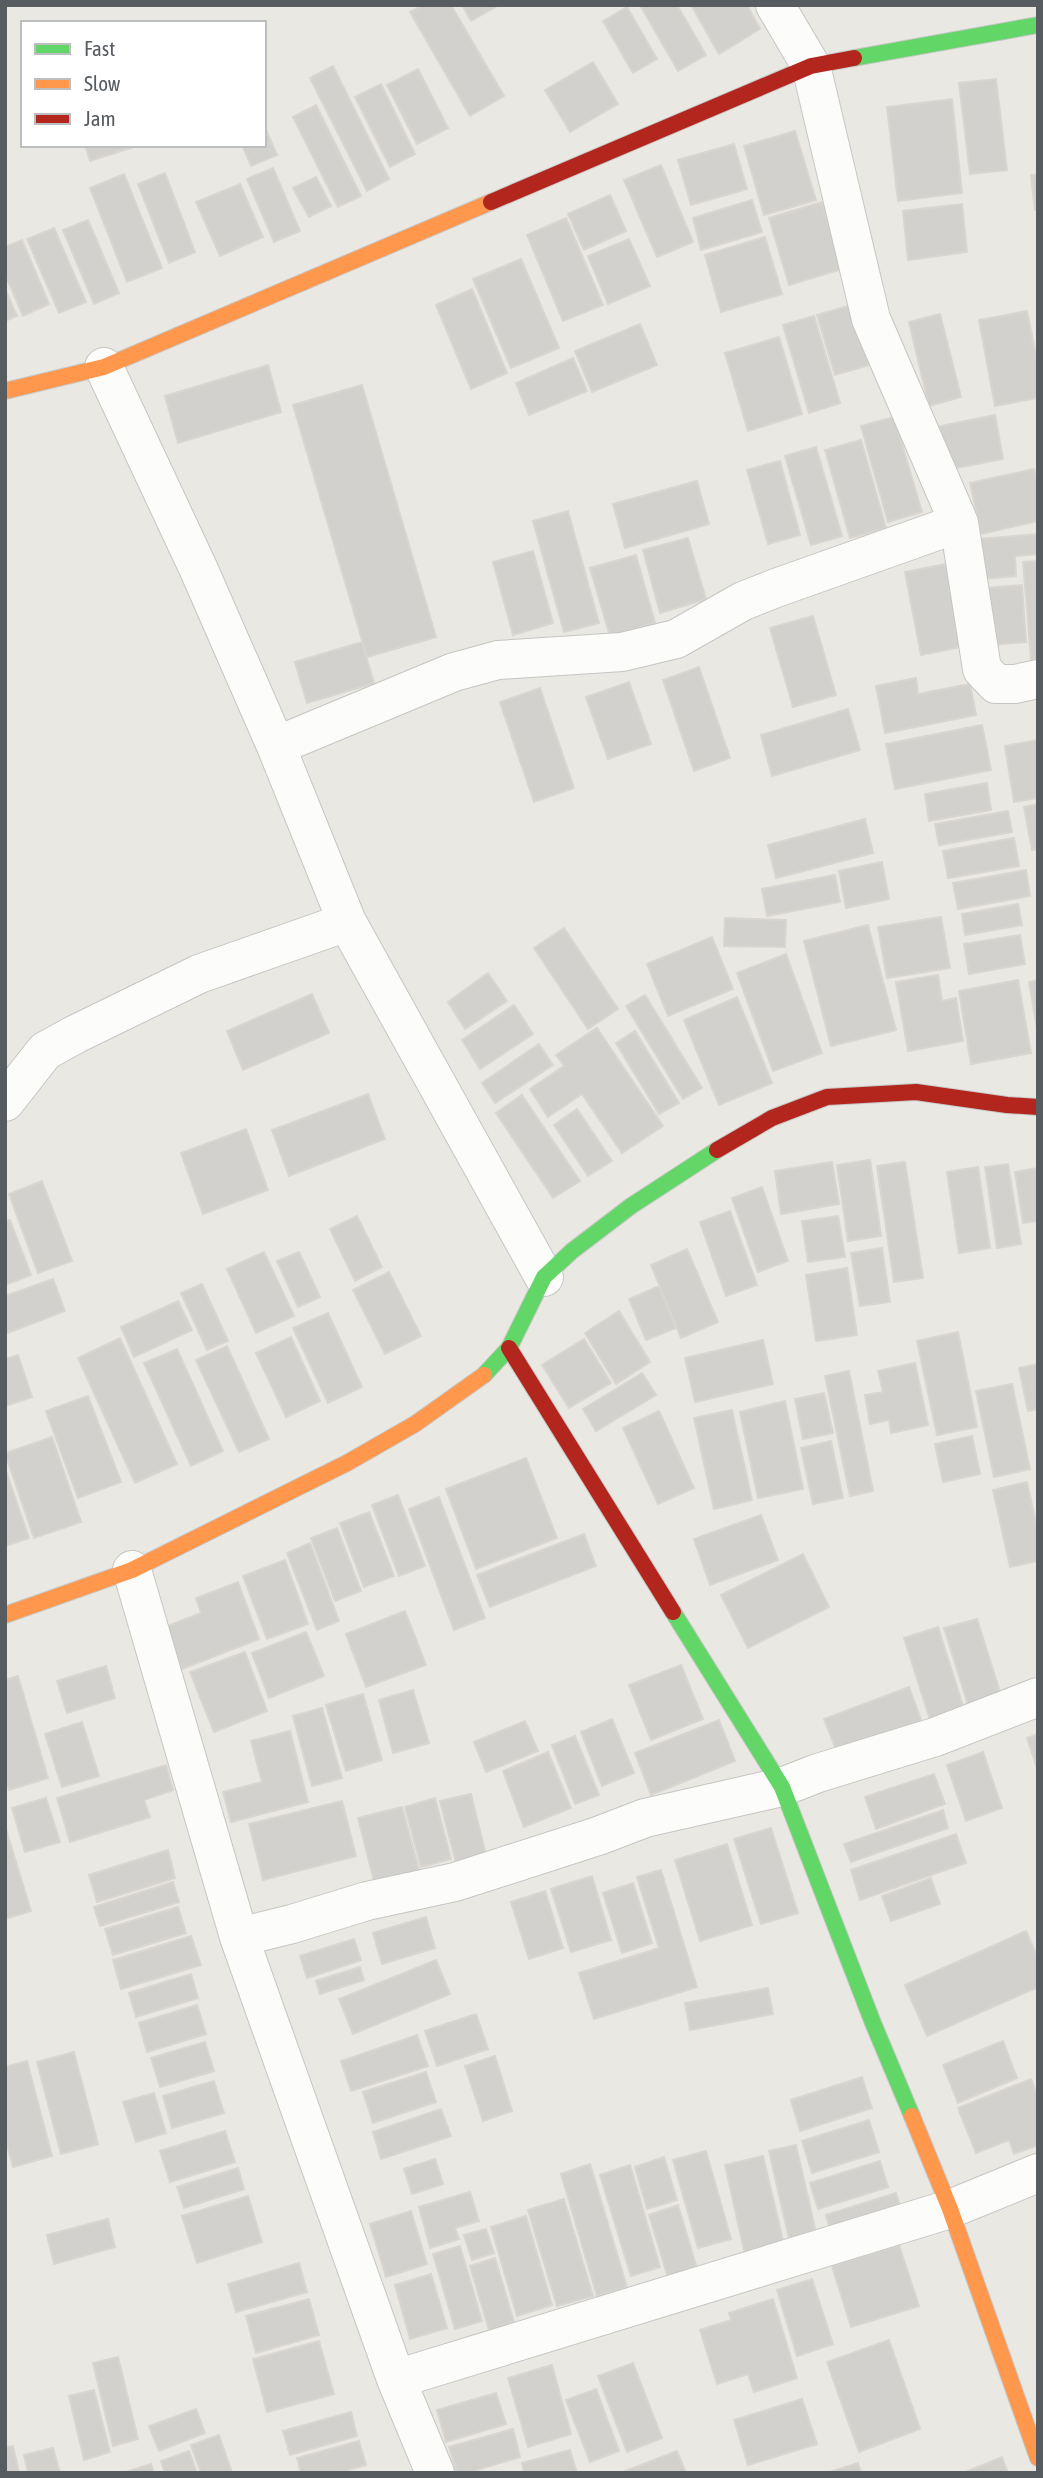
<svg xmlns="http://www.w3.org/2000/svg" width="1043" height="2478" viewBox="0 0 1043 2478" font-family="'Asap Condensed',sans-serif">
<style>
.building{fill:#d2d1cd;stroke:#d9d6d1;stroke-width:2}
.lines{fill:none;stroke-linecap:round;stroke-linejoin:round}
.street-casing{stroke:#c5c6c4;stroke-width:40}
.fast-casing{stroke:#c7c7c7;stroke-width:18}
.slow-casing{stroke:#c7c7c7;stroke-width:18}
.jam-casing{stroke:#c7c7c7;stroke-width:18}
.street{stroke:#fcfcfb;stroke-width:38}
.fast{stroke:#63d668;stroke-width:16}
.slow{stroke:#ff974d;stroke-width:16}
.jam{stroke:#b3261e;stroke-width:16}
</style>
<rect width="100%" height="100%" fill="#eae8e2"/>
<path class="building" d="M423,5H451L504,96L470,116L410,12Z
M462,5H499L471,21Z
M640,5H677L706,55L678,71Z
M691,5H747L760,29L719,54Z
M627,7L657,59L633,73L603,21Z
M593,62L618,104L570,132L545,90Z
M333,66L389,179L367,191L310,78Z
M418,69L448,128L417,144L387,85Z
M996,79L1007,170L970,174L959,83Z
M381,84L415,154L390,167L355,97Z
M952,99L962,193L898,201L887,107Z
M316,105L361,196L338,207L293,117Z
M264,125L277,155L251,166L242,145H264Z
M795,131L816,200L764,215L744,146Z
M734,144L747,189L691,205L678,160Z
M85,145H140L90,161Z
M661,165L693,242L657,257L624,180Z
M273,168L300,231L274,242L247,179Z
M165,173L195,252L169,263L138,184Z
M124,174L162,268L127,282L90,188Z
M1038,174V210H1035L1031,175Z
M316,177L331,206L309,217L293,188Z
M240,184L263,237L220,256L196,202Z
M610,195L626,231L584,250L568,214Z
M752,200L762,232L701,250L693,218Z
M822,202L842,269L789,285L769,218Z
M962,204L967,252L908,260L903,211Z
M566,218L603,305L563,321L527,235Z
M88,220L119,293L94,304L63,230Z
M54,228L86,302L59,313L27,239Z
M765,237L782,294L721,312L705,255Z
M629,239L650,286L608,304L588,256Z
M22,240L49,304L23,316L5,274V247Z
M521,259L559,348L511,368L473,279Z
M5,289L17,316L5,321Z
M472,289L507,373L471,389L436,305Z
M852,305L869,365L835,375L817,315Z
M1027,311L1038,366V398L995,406L979,320Z
M940,314L961,397L929,406L909,322Z
M814,316L840,403L809,413L783,325Z
M640,324L657,365L592,392L575,351Z
M779,337L802,414L748,431L725,353Z
M573,358L587,391L529,415L516,383Z
M268,365L281,412L178,443L165,396Z
M362,385L436,637L367,657L293,405Z
M995,415L1003,459L945,470L936,427Z
M894,417L922,512L888,522L861,426Z
M861,440L886,528L850,538L825,450Z
M816,447L842,536L811,545L785,456Z
M780,461L800,535L768,544L747,470Z
M1034,469L1038,485V521L981,534L970,483Z
M697,481L709,524L625,548L613,504Z
M568,511L599,623L564,632L533,521Z
M1038,534V554L1015,556L1016,576L971,580L967,540Z
M688,538L706,599L660,613L643,550Z
M533,551L553,623L513,635L493,562Z
M636,555L655,623L610,636L590,568Z
M1038,561V659H1031L1023,562Z
M946,564L961,647L921,655L905,572Z
M1022,585L1026,642L992,645L987,588Z
M813,616L836,695L793,707L770,628Z
M362,642L374,683L307,703L295,662Z
M699,667L730,758L694,771L663,680Z
M916,678L918,694L970,684L976,715L885,733L876,686Z
M629,682L651,744L608,759L586,697Z
M540,688L574,788L534,802L500,702Z
M848,709L860,750L772,776L761,735Z
M982,725L991,770L895,789L886,744Z
M1038,740V798L1014,802L1005,746Z
M987,783L991,810L929,821L925,794Z
M1038,804V849L1032,850L1024,807Z
M1008,811L1012,832L939,845L935,824Z
M865,819L873,853L776,878L768,845Z
M1014,838L1019,866L948,878L943,851Z
M882,862L889,899L846,908L839,871Z
M1026,870L1030,896L958,909L953,883Z
M835,875L840,902L767,916L762,889Z
M1018,904L1022,925L965,935L962,914Z
M941,917L950,968L887,978L878,927Z
M725,918L786,920L785,947L724,946Z
M868,925L896,1030L831,1046L804,941Z
M564,928L618,1009L588,1029L534,948Z
M1020,935L1025,964L969,974L964,944Z
M712,937L733,989L668,1016L647,964Z
M786,954L822,1053L773,1071L737,973Z
M488,973L507,1001L465,1029L448,1002Z
M938,975L942,1001L956,998L963,1041L908,1051L896,982Z
M1018,980L1031,1053L971,1064L959,991Z
M1038,980V1034L1029,982Z
M312,994L329,1033L243,1070L227,1031Z
M645,995L702,1088L683,1099L626,1006Z
M737,997L772,1083L719,1105L684,1020Z
M514,1005L533,1034L480,1069L462,1040Z
M597,1028L663,1126L622,1153L582,1094L548,1117L530,1089L564,1066L556,1055Z
M635,1031L679,1103L659,1114L616,1043Z
M539,1044L553,1065L495,1103L482,1083Z
M368,1094L385,1139L289,1176L272,1130Z
M522,1095L580,1181L553,1198L496,1113Z
M577,1109L612,1161L588,1176L554,1125Z
M246,1129L268,1190L203,1214L181,1153Z
M870,1160L881,1236L848,1241L837,1165Z
M832,1162L839,1204L781,1214L775,1171Z
M905,1162L923,1278L894,1282L877,1166Z
M1008,1164L1021,1244L997,1248L985,1167Z
M978,1167L990,1248L959,1253L947,1172Z
M1038,1168V1221L1023,1223L1015,1172Z
M42,1181L72,1261L38,1273L9,1194Z
M762,1187L788,1261L758,1272L732,1198Z
M730,1211L757,1285L726,1296L700,1222Z
M357,1216L382,1267L355,1281L330,1229Z
M838,1216L845,1257L808,1262L802,1221Z
M10,1220L31,1275L5,1285V1221Z
M882,1248L890,1302L860,1306L851,1253Z
M687,1249L718,1322L681,1338L651,1265Z
M264,1252L294,1316L256,1333L227,1269Z
M299,1252L320,1297L298,1307L277,1261Z
M847,1268L857,1335L816,1341L806,1275Z
M389,1272L421,1336L385,1354L353,1290Z
M53,1279L65,1311L5,1334V1296Z
M202,1284L228,1341L207,1350L181,1293Z
M659,1286L676,1328L646,1340L629,1299Z
M178,1301L192,1330L134,1357L121,1327Z
M619,1311L650,1362L616,1384L585,1333Z
M328,1313L362,1387L328,1403L293,1328Z
M958,1332L977,1427L937,1435L917,1341Z
M291,1337L320,1401L286,1417L256,1353Z
M120,1338L177,1464L135,1483L78,1358Z
M584,1339L611,1383L569,1408L542,1365Z
M763,1340L773,1384L695,1402L685,1358Z
M227,1346L269,1439L239,1452L196,1360Z
M177,1349L223,1451L191,1466L144,1363Z
M18,1355L32,1397L5,1406V1359Z
M915,1363L928,1425L891,1433L889,1420L870,1424L865,1395L883,1392L878,1371Z
M1038,1364V1409L1028,1411L1019,1368Z
M849,1371L873,1491L850,1496L825,1376Z
M642,1373L656,1395L596,1431L583,1409Z
M1012,1384L1030,1469L994,1477L976,1391Z
M824,1393L833,1433L803,1439L795,1399Z
M88,1396L121,1482L78,1498L46,1411Z
M785,1401L803,1489L758,1498L740,1412Z
M732,1410L752,1500L714,1509L694,1418Z
M659,1411L694,1488L658,1504L623,1428Z
M972,1436L980,1474L943,1482L935,1444Z
M52,1437L81,1522L34,1538L5,1453Z
M831,1441L843,1498L813,1504L801,1448Z
M526,1458L557,1538L476,1569L446,1489Z
M5,1468L29,1538L5,1546Z
M1027,1482L1038,1532V1561L1010,1567L993,1490Z
M398,1495L425,1566L399,1576L372,1505Z
M439,1497L485,1618L454,1630L409,1509Z
M369,1512L394,1576L364,1587L340,1523Z
M761,1515L778,1560L710,1585L694,1539Z
M337,1528L361,1591L335,1601L311,1538Z
M584,1534L596,1566L490,1607L477,1575Z
M310,1543L339,1621L317,1630L287,1553Z
M803,1554L829,1607L748,1648L721,1595Z
M285,1560L308,1624L267,1639L243,1576Z
M238,1582L259,1639L182,1669L165,1627L201,1613L196,1598Z
M405,1611L426,1665L366,1687L346,1634Z
M977,1619L1002,1698L969,1708L944,1628Z
M938,1627L965,1712L931,1723L904,1638Z
M306,1632L324,1676L269,1698L252,1653Z
M245,1652L267,1711L214,1732L190,1672Z
M681,1665L703,1719L651,1740L629,1685Z
M106,1666L115,1698L67,1713L57,1681Z
M18,1676L48,1778L9,1790L5,1778V1680Z
M909,1687L924,1728L840,1760L824,1719Z
M413,1690L429,1743L393,1753L379,1700Z
M363,1694L382,1760L346,1771L326,1705Z
M322,1708L342,1778L312,1786L293,1716Z
M612,1719L634,1773L602,1786L581,1732Z
M719,1720L735,1761L651,1795L635,1753Z
M525,1721L538,1751L486,1772L474,1742Z
M82,1722L99,1776L62,1787L45,1734Z
M290,1731L308,1802L231,1822L223,1792L262,1782L251,1741Z
M1038,1734V1771L1027,1738Z
M575,1736L599,1795L575,1804L552,1745Z
M548,1752L571,1808L524,1827L503,1771Z
M983,1752L1002,1808L966,1821L947,1765Z
M166,1765L173,1790L144,1800L150,1817L70,1842L57,1798Z
M934,1774L945,1804L876,1829L865,1797Z
M471,1794L486,1855L456,1863L440,1801Z
M46,1798L60,1842L25,1852L12,1808Z
M435,1798L451,1859L421,1867L405,1807Z
M342,1801L356,1856L263,1880L249,1824Z
M402,1807L421,1877L376,1889L358,1818Z
M943,1810L948,1828L851,1862L844,1844Z
M5,1826L31,1911L5,1919Z
M771,1828L798,1913L761,1924L734,1839Z
M956,1834L966,1863L860,1900L851,1870Z
M727,1844L752,1925L700,1941L675,1860Z
M168,1850L175,1878L97,1902L89,1875Z
M661,1870L697,1987L594,2019L579,1973L659,1948L637,1877Z
M592,1876L611,1940L571,1952L551,1889Z
M931,1878L940,1904L891,1921L882,1896Z
M173,1882L179,1902L100,1926L94,1907Z
M633,1883L652,1943L622,1953L603,1893Z
M545,1891L563,1948L529,1959L511,1902Z
M178,1907L186,1933L113,1955L105,1929Z
M426,1917L435,1948L382,1964L373,1933Z
M1026,1931L1038,1958V1987L927,2036L905,1985Z
M191,1936L201,1965L121,1989L113,1960Z
M354,1939L361,1960L307,1978L300,1956Z
M436,1960L450,1994L353,2034L339,1999Z
M360,1967L364,1980L320,1994L316,1981Z
M191,1974L198,1998L136,2017L129,1993Z
M768,1988L773,2014L690,2030L685,2003Z
M197,2005L206,2034L147,2052L139,2023Z
M476,2014L488,2049L437,2066L425,2031Z
M417,2035L428,2066L351,2091L341,2061Z
M1003,2041L1017,2078L958,2103L943,2065Z
M205,2042L214,2071L160,2087L151,2058Z
M74,2052L98,2144L61,2154L37,2062Z
M495,2056L512,2111L483,2121L465,2066Z
M27,2061L52,2156L13,2167L5,2137V2067Z
M426,2072L436,2102L373,2123L363,2092Z
M862,2077L872,2108L800,2131L791,2100Z
M1031,2079L1038,2097V2145L1014,2154L1009,2140L976,2153L958,2108Z
M214,2081L224,2113L172,2128L163,2096Z
M154,2093L166,2133L136,2142L123,2102Z
M441,2109L451,2136L381,2159L373,2132Z
M869,2120L879,2152L812,2173L802,2141Z
M225,2131L235,2162L170,2182L160,2151Z
M796,2145L818,2241L791,2247L769,2151Z
M706,2151L731,2239L698,2248L673,2160Z
M763,2156L784,2245L745,2255L725,2165Z
M664,2157L677,2200L647,2209L635,2167Z
M435,2159L443,2184L412,2194L404,2169Z
M880,2161L888,2187L818,2209L810,2183Z
M590,2164L627,2287L597,2296L561,2174Z
M630,2165L660,2267L631,2276L600,2175Z
M238,2168L244,2189L184,2208L177,2187Z
M470,2192L479,2221L455,2228L459,2239L430,2248L419,2207Z
M896,2193L903,2215L832,2237L826,2215Z
M248,2196L262,2242L197,2263L182,2216Z
M564,2199L593,2296L557,2306L528,2210Z
M678,2205L698,2272L669,2281L649,2215Z
M411,2211L427,2264L386,2277L370,2224Z
M526,2216L552,2305L517,2316L491,2227Z
M108,2219L115,2247L54,2264L47,2235Z
M486,2229L494,2253L472,2260L464,2235Z
M899,2245L919,2306L851,2327L832,2266Z
M460,2246L482,2321L455,2329L433,2254Z
M495,2258L514,2322L489,2330L470,2266Z
M299,2263L307,2292L236,2312L228,2284Z
M431,2274L447,2328L410,2339L395,2285Z
M812,2279L833,2344L797,2356L777,2290Z
M309,2299L319,2335L256,2353L246,2316Z
M773,2299L797,2378L754,2392L748,2374L717,2384L700,2330L731,2320L729,2313Z
M889,2340L920,2429L859,2452L827,2362Z
M319,2341L334,2394L267,2412L253,2359Z
M118,2357L138,2439L113,2446L93,2363Z
M633,2363L662,2438L627,2452L598,2376Z
M552,2365L571,2434L528,2447L508,2378Z
M596,2389L619,2451L590,2462L566,2400Z
M94,2390L110,2452L84,2460L69,2396Z
M496,2393L506,2424L446,2442L437,2410Z
M802,2399L817,2444L748,2465L734,2420Z
M196,2409L205,2433L159,2451L149,2426Z
M351,2412L357,2436L290,2455L283,2431Z
M513,2429L520,2457L467,2473H457L449,2447Z
M219,2435L232,2473H201L191,2445Z
M359,2441L366,2465L337,2473H301L297,2458Z
M13,2446L19,2473H5V2448Z
M53,2448L60,2473H28L24,2455Z
M570,2450L577,2473H524L522,2463Z
M189,2451L197,2473H165L161,2461Z
M677,2451L686,2473H620Z
M1002,2457L1008,2473H963Z
M858,2463L861,2473H830V2472Z
M151,2464L154,2473H123Z"/>
<g class="lines">
<defs>
<path id="street" d="M775,5L811,66L871,319L959,523L982,669L996,684H1015L1038,679
M104,367L199,570L276,746L347,922L544,1277
M276,746L454,672L498,660L622,652L676,639L743,601L776,588L959,523
M5,1102L45,1051L76,1034L199,974L347,922
M132,1570L239,1937L396,2379L435,2473
M239,1937L292,1924L367,1901L455,1882L598,1836L645,1818L782,1787L818,1773L935,1737L1038,1697
M396,2379L950,2209L1038,2173"/>
<path id="fast" d="M854,58L1038,25
M484,1375L509,1348L544,1277L572,1251L631,1206L717,1150
M673,1612L782,1787L873,2023L912,2116"/>
<path id="slow" d="M5,391L104,367L491,202
M5,1615L132,1570L347,1463L415,1424L484,1375
M912,2116L950,2209L1038,2458"/>
<path id="jam" d="M491,202L811,66L854,58
M717,1150L772,1118L827,1097L916,1092L1007,1105L1038,1107
M509,1348L673,1612"/>
</defs>
<use href="#street" class="street-casing"/>
<use href="#fast" class="fast-casing"/>
<use href="#slow" class="slow-casing"/>
<use href="#jam" class="jam-casing"/>
<use href="#street" class="street"/>
<use href="#fast" class="fast"/>
<use href="#slow" class="slow"/>
<use href="#jam" class="jam"/>
</g>
<rect width="1043" height="2478" fill="none" stroke="#575c61" stroke-width="14"/>
<rect x="21" y="21" width="245" height="126" fill="#ffffff" stroke="#bcbec0" stroke-width="2"/>
<rect x="35" y="44" width="35" height="10" fill="#63d668" stroke="#bcbec0" stroke-width="2"/>
<text x="84" y="56" font-size="21" fill="#575c61">Fast</text>
<rect x="35" y="79" width="35" height="10" fill="#ff974d" stroke="#bcbec0" stroke-width="2"/>
<text x="84" y="91" font-size="21" fill="#575c61">Slow</text>
<rect x="35" y="114" width="35" height="10" fill="#b3261e" stroke="#bcbec0" stroke-width="2"/>
<text x="84" y="126" font-size="21" fill="#575c61">Jam</text>
</svg>
